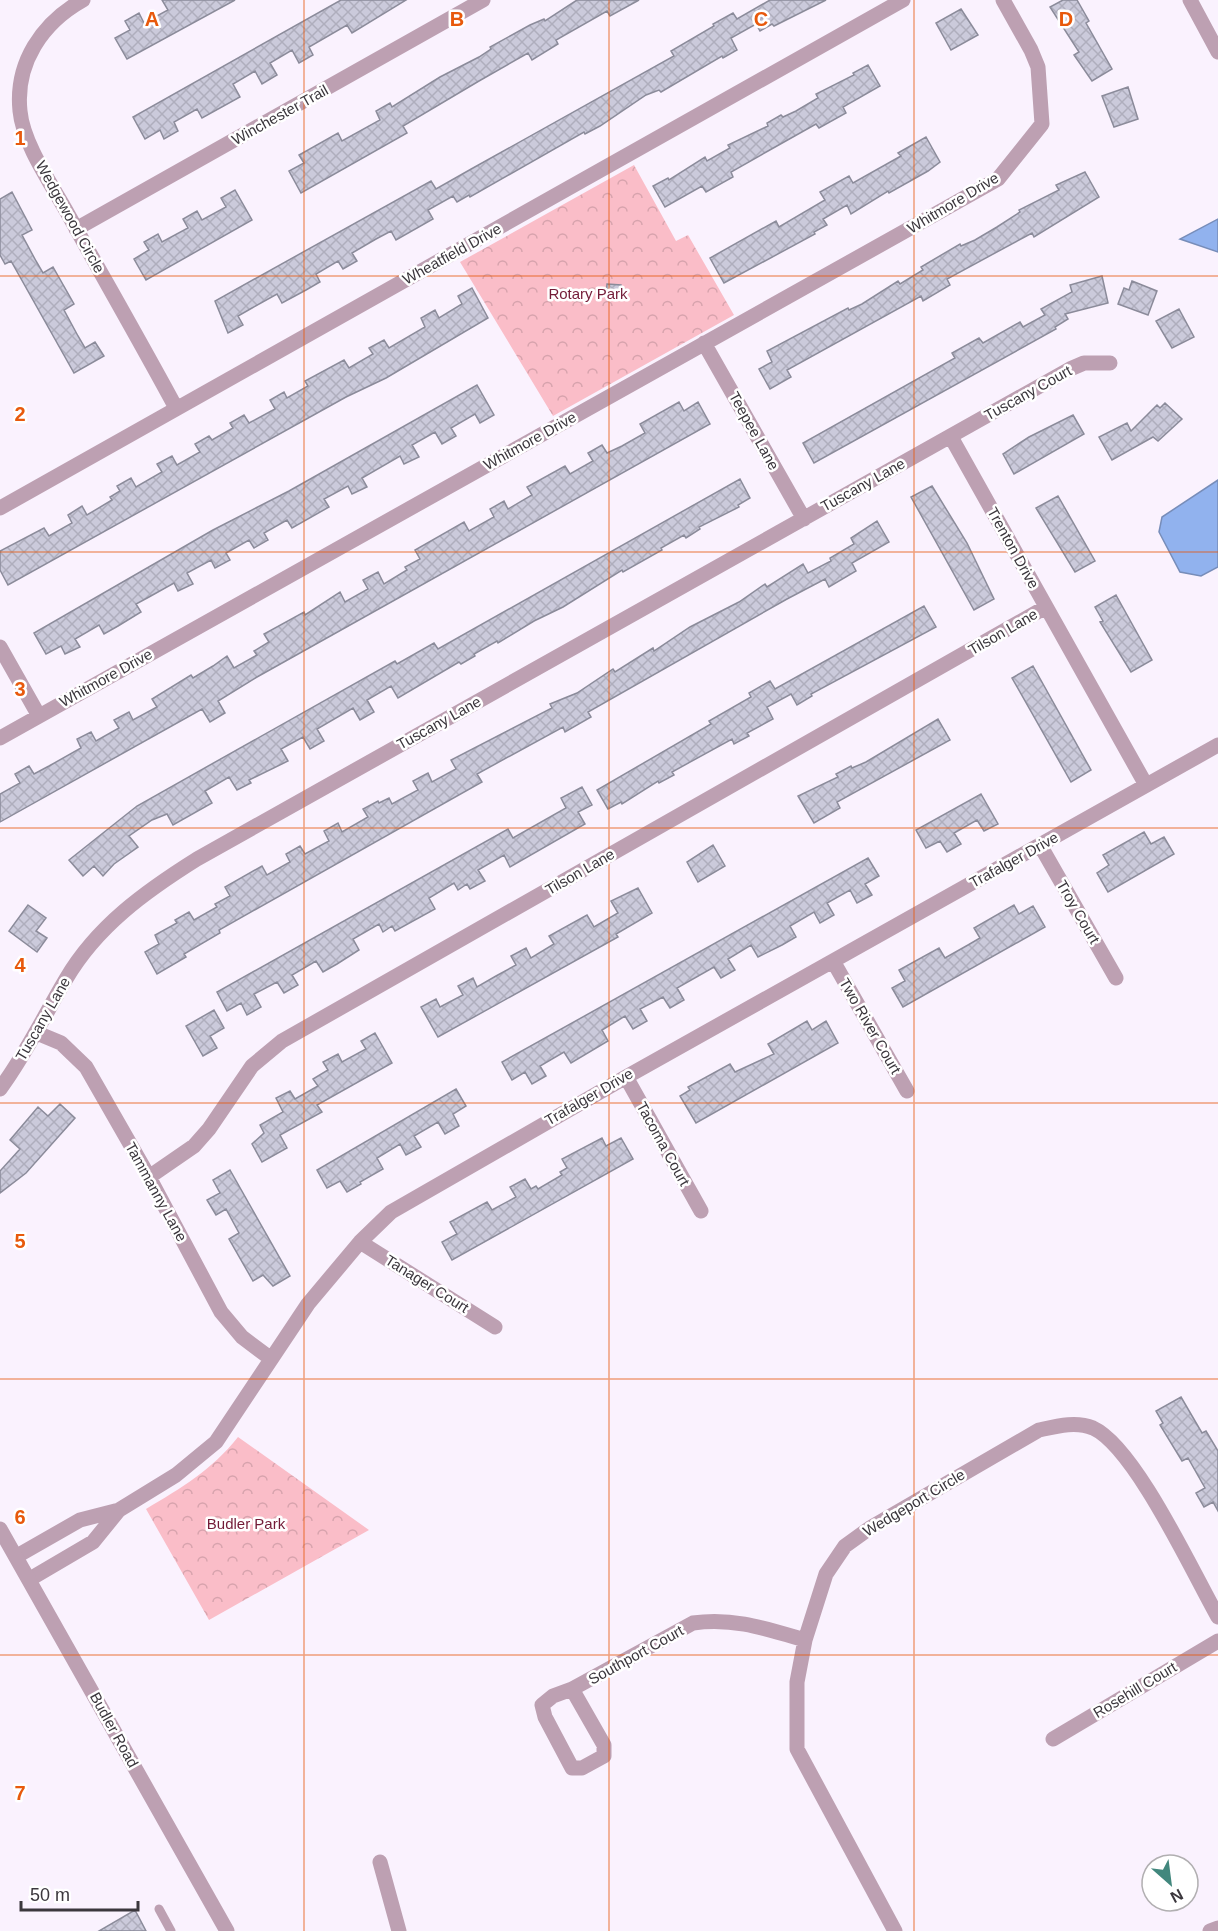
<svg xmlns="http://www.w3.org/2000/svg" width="1218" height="1931" viewBox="0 0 1218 1931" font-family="Helvetica,sans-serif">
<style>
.park{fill:url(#park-crowns)}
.water{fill:#91b2ee;stroke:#778db9;stroke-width:1.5}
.building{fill:url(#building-cross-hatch);stroke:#8b8b9a;stroke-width:1.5}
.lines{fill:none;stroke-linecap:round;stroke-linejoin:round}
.service{stroke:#bda0b2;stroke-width:9}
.minor{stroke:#bda0b2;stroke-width:15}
.tertiary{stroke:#bda0b2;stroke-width:15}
.grid{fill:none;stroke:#e8590c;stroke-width:1.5;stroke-opacity:0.55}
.labels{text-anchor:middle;stroke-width:5;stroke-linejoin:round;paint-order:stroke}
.street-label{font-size:15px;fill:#3b373d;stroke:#fff}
.park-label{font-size:15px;fill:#731b37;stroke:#fff}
.grid-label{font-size:20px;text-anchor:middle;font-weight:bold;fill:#e8590c;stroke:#fff;stroke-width:5;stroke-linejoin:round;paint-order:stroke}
</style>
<defs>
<pattern id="park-crowns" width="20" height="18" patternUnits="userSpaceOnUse" patternTransform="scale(1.5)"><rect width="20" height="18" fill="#fabdc8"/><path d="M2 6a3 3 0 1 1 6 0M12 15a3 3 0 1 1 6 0" fill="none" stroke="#d7a3ad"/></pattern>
<pattern id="building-cross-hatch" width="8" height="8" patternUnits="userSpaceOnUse" patternTransform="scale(1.5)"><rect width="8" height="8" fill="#cbcadb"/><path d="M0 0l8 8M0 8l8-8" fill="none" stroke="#afaebd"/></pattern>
</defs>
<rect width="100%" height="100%" fill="#faf2fe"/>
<path class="park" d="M634,165L676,241L688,235L734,315L553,416L460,262Z
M238,1437L369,1530L209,1620L146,1509C181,1488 212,1470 238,1437Z"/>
<path class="water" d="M1218,219V252L1180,239Z
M1218,480V567L1201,576L1180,572L1159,532L1162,517Z"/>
<path class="building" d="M162,0H235L127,59L115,38L130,30L125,21L139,13L144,23L168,10Z
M341,0H406L352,33L347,25L309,47L313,55L299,63L292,50L270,63L277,75L262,84L255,71L233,84L240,97L202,118L197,109L174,122L178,131L164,139L160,130L145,139L133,117Z
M577,0H639L610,16L607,11L556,40L558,44L532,60L528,53L479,81L403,126L407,133L301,193L289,171L304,163L299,155L338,133L342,141L380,120L376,111L390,103L392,107L440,77L479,57L491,49L490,47L530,25L544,19L545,21Z
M770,0H826L774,26L772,24L760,31L756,24L731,38L737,50L723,58L722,56L661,92L659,90L646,95L600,126L585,134L584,132L470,197L469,195L457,202L453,196L428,210L433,219L396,240L391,231L376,239L352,253L357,261L343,269L338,261L316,274L320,282L306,290L282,303L277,294L252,308L238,316L243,325L228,333L215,301L431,181L436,189L473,168L674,56L671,51L714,26L713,24L733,13L737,19Z
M1063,0H1077L1089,21L1086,23L1112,69L1092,81L1074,55L1079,52L1050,7Z
M961,9L978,35L951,50L936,23Z
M868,65L880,86L843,107L846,113L819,128L816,124L768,151L731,172L733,177L706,192L702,186L665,207L653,186L668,178L669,180L705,157L707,161L730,148L728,145L768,126L767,123L781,115L783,117L796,111L818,98L816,94L854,75L853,73Z
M1128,87L1138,119L1114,127L1102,96Z
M926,137L940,162L928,171L889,193L888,191L851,214L847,205L823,219L827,225L814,232L815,234L724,283L710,258L776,221L779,227L825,200L820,192L849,176L853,183L901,156L898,153Z
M1085,172L1099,197L1034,237L1032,233L947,279L950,285L923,301L921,296L787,370L791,377L770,389L759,369L772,362L767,351L848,308L849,310L862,304L898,281L900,284L923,270L921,267L960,244L961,246L975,240L997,227L1020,212L1019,210L1059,190L1056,185Z
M235,190L252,220L146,280L134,259L149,250L144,242L158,234L162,242L188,228L183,219L197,211L202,220L226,207L221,198Z
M12,192L32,230L22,235L36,261L43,273L53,267L74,304L64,310L78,336L85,348L95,342L104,356L74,373L11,261L5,264L0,255V199Z
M1102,276L1108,303L1065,314L1068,319L1055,327L1056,329L814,463L803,443L955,358L952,353L979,338L983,343L1020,322L1023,327L1045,315L1041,309L1072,292L1070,285Z
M1132,281L1157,291L1148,315L1118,304L1124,288L1129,290Z
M607,284L621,285L620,299L606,298Z
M472,288L488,318L386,378L346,397L8,585L0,570V551L44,528L49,536L72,523L68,515L82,506L87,515L112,500L110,497L120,491L117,486L131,478L136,487L162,472L157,464L172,456L177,465L200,452L195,444L209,436L212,440L233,428L230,423L244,415L249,423L275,409L270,400L284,392L287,398L308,386L305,381L344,360L349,368L373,354L369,348L384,340L389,348L425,327L421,318L435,310L439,318L462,304L458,296Z
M1179,309L1194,337L1172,348L1156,321Z
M477,385L494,415L480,423L475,414L451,428L456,436L442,444L435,432L412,445L419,457L404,464L400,456L362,478L367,487L352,494L348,486L324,499L329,507L292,528L287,520L264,533L268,540L254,548L249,540L226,553L230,560L215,568L211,560L187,573L193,584L178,591L174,583L149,597L136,604L141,612L118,626L104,634L99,625L75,639L80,647L65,654L61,646L46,654L34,633L213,530L289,491Z
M679,402L684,411L698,402L710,424L257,677L218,701L225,713L210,722L202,709L0,822V794L20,783L15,774L29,766L34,774L49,766L81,748L77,739L91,732L96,741L119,728L114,720L129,712L133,720L157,707L152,699L191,675L193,678L213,666L227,656L234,668L257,655L254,651L269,642L264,634L304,612L305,615L340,592L345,602L368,589L363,580L378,572L384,584L407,570L405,567L420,559L415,550L464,522L469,531L494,517L490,509L504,501L508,509L532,495L527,487L565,466L570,474L593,461L588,453L602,445L607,453L622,446L645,433L640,424Z
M1165,403L1182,419L1158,441L1153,437L1112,460L1099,437L1127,423L1131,431L1157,405L1160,408Z
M1073,415L1084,434L1014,474L1003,454L1029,437Z
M740,479L750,498L738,505L739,507L699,527L700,529L686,538L684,535L661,548L662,550L623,572L622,570L563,607L534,621L498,643L497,641L474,654L475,656L461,664L459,662L398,698L391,686L367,700L374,712L360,720L353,708L317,729L324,741L310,749L303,737L281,749L288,761L249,780L251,783L237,790L229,777L205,791L212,803L173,825L167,814L152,820L129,836L138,847L114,864L103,876L94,866L83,876L69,860L137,806L395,661L397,664L434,643L438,649Z
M932,486L967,543L994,599L974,610L911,497Z
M1058,496L1095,561L1075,572L1036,508Z
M877,521L889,542L852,563L856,571L829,587L825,579L787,599L588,712L591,717L565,732L563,727L477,774L482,782L219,930L220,933L184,954L186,957L157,974L145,952L159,944L155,935L177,923L175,920L189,912L194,920L217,907L215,904L230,896L225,887L262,866L267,875L290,862L286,854L300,846L305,854L329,841L324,831L338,823L342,832L368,817L363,809L378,801L379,803L389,798L392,804L418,790L413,781L428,773L432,782L456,769L451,760L552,708L550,704L577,693L613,669L615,672L653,648L654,651L690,627L739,602L765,584L767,587L803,564L808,573L831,561L830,558L854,544L851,538Z
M1116,595L1152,660L1131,672L1100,622L1103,621L1095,607Z
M924,606L936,627L811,694L812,696L797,705L791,694L767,707L773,719L747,733L749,736L734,744L732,739L672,772L674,775L659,783L658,781L622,804L621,802L608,809L597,790L711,724L709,721L751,697L749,693L770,681L775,689Z
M1033,666L1091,770L1071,782L1012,678Z
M938,719L950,740L837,802L840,808L814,823L798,796L838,777L836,774L851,766L852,768L866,762Z
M582,787L592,805L578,812L585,824L510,867L504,855L478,870L485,881L470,889L467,884L458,890L454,883L429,898L435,909L395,931L392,926L383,932L379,924L353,939L359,950L337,964L323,972L316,961L292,975L298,985L284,993L277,982L254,994L261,1007L247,1015L241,1003L227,1011L217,992L508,829L513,838L566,808L561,798Z
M981,794L998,824L984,831L977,820L954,833L961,844L947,852L940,841L926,848L916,830Z
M1144,832L1151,844L1164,837L1174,854L1108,892L1097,873L1109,865L1103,855Z
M713,845L725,866L698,882L687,862Z
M868,858L879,876L865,884L872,895L857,903L850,890L827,903L834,915L820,923L814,912L790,926L796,937L782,945L758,957L751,945L728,959L735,970L721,978L714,967L677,988L684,1000L670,1008L663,997L640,1009L647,1021L633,1029L625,1016L602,1030L608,1041L571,1063L564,1052L540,1066L546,1076L532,1084L525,1072L512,1080L502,1062Z
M638,888L652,913L616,934L618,937L438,1037L421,1007L436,999L440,1007L463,995L458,986L473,978L477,987L496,976L516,965L511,956L526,948L531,958L554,944L549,936L587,915L594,927L618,913L611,901Z
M28,905L46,918L36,931L47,938L37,952L9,931Z
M1014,905L1019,914L1033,906L1045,927L903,1007L892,988L905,981L899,970L939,948L945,958L968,945L980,938L974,928Z
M214,1010L224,1028L210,1036L217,1048L203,1056L186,1026Z
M807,1021L812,1030L826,1021L838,1043L696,1123L680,1096L690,1090L688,1087L730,1064L735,1072L774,1054L768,1044Z
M375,1033L392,1063L317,1105L322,1112L280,1135L287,1148L262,1162L252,1144L264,1133L260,1125L283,1112L276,1098L290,1091L295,1099L318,1086L313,1079L328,1070L323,1062L338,1054L342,1062L366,1049L361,1041Z
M456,1089L466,1106L453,1114L459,1126L445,1134L438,1122L414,1136L421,1147L406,1155L400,1144L377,1158L383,1169L360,1182L361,1184L347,1192L340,1181L327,1188L317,1170Z
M60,1104L75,1118L26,1173L0,1193V1171L20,1149L10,1140L38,1107L48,1116Z
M602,1138L606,1146L621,1138L633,1159L452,1260L442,1242L457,1234L450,1222L487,1202L492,1210L516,1197L510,1187L525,1179L531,1189L536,1186L538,1189L562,1175L560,1172L567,1168L562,1159Z
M230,1170L290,1276L273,1286L263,1275L253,1281L229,1239L239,1233L226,1209L216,1215L207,1200L220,1193L213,1180Z
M1181,1397L1202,1433L1206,1431L1218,1451V1511L1213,1502L1204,1507L1196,1493L1205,1488L1188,1458L1182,1461L1160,1425L1163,1423L1156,1411Z
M135,1910L146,1931H99Z"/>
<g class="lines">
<path class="service" d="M159,1909L171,1931"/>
<path class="minor" d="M83,0C42,23 15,63 20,111C23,144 52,185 68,214C104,279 141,343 176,408
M76,229L483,0
M704,343L804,519
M951,437L1146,785
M0,508L903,0
M0,647L39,716
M0,738L998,179L1042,124L1038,67L1031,50L1003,0
M1040,845L1116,978
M833,961L907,1091
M37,1033L61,1043L86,1067L149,1177L221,1312L242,1337L270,1358
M626,1077L701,1211
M0,1089C26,1054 44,1016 66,979C97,926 146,891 197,859L1070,369L1084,363H1110
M149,1177L194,1146L209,1129L252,1066L282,1041L1046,607
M360,1242L495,1327
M17,1556L80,1520L119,1510
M30,1579L93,1542L119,1510L176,1475L216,1442L308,1304L360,1242L391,1212L626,1077L1218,745
M572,1689L604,1745V1756L582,1768H572L545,1717L542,1705L553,1696L572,1689L693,1623C733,1617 767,1629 805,1640
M1053,1739L1218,1641
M380,1862L399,1931
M895,1931L797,1749V1682L805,1640L826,1574L845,1546L870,1528L1039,1430C1057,1426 1076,1421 1093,1428C1135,1447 1193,1573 1218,1617
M1210,1931L1218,1928"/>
<path class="tertiary" d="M1190,0L1218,52
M0,1529L227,1931"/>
</g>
<path class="grid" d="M304,0V1931M609,0V1931M914,0V1931M0,276H1218M0,552H1218M0,828H1218M0,1103H1218M0,1379H1218M0,1655H1218"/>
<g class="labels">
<g class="street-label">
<text transform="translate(280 115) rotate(-29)" y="5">Winchester Trail</text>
<text transform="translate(953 203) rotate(-31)" y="5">Whitmore Drive</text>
<text transform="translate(70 217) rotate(61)" y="5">Wedgewood Circle</text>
<text transform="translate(452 254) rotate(-29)" y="5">Wheatfield Drive</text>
<text transform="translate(1028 393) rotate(-29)" y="5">Tuscany Court</text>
<text transform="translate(754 431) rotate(61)" y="5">Teepee Lane</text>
<text transform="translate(530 441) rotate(-29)" y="5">Whitmore Drive</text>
<text transform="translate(863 485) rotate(-29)" y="5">Tuscany Lane</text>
<text transform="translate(1013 548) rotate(61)" y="5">Trenton Drive</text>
<text transform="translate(1003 632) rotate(-30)" y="5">Tilson Lane</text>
<text transform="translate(106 678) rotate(-29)" y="5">Whitmore Drive</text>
<text transform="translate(439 723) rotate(-29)" y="5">Tuscany Lane</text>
<text transform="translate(1014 860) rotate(-29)" y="5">Trafalger Drive</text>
<text transform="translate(580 872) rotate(-30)" y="5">Tilson Lane</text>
<text transform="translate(1078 912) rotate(60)" y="5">Troy Court</text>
<text transform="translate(43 1019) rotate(-60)" y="5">Tuscany Lane</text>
<text transform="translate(870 1026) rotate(60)" y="5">Two River Court</text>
<text transform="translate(589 1097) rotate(-30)" y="5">Trafalger Drive</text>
<text transform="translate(663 1144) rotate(61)" y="5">Tacoma Court</text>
<text transform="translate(156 1192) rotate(61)" y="5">Tammanny Lane</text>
<text transform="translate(427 1284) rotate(32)" y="5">Tanager Court</text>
<text transform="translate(914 1503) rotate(-31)" y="5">Wedgeport Circle</text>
<text transform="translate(636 1655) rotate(-29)" y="5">Southport Court</text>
<text transform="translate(1135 1690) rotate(-31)" y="5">Rosehill Court</text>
<text transform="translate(114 1730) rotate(61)" y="5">Budler Road</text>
</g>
<g class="park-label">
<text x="588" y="299">Rotary Park</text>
<text x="246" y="1529">Budler Park</text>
</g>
</g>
<g class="grid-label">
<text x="152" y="26">A</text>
<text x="457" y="26">B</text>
<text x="761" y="26">C</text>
<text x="1066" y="26">D</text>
<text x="20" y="145">1</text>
<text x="20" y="421">2</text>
<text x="20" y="696">3</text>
<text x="20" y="972">4</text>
<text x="20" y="1248">5</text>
<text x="20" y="1524">6</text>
<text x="20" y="1800">7</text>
</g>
<g transform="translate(1170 1883) rotate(152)"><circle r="28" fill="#ffffff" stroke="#b1afb1" stroke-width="1.5"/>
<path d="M0-4.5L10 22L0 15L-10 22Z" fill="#41877d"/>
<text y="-9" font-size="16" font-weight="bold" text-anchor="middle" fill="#3b373d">N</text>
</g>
<path d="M21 1901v9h117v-9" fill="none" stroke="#3b373d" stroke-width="3"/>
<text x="30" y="1901" font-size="18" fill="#3b373d" stroke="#ffffff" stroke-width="4.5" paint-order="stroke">50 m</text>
</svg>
